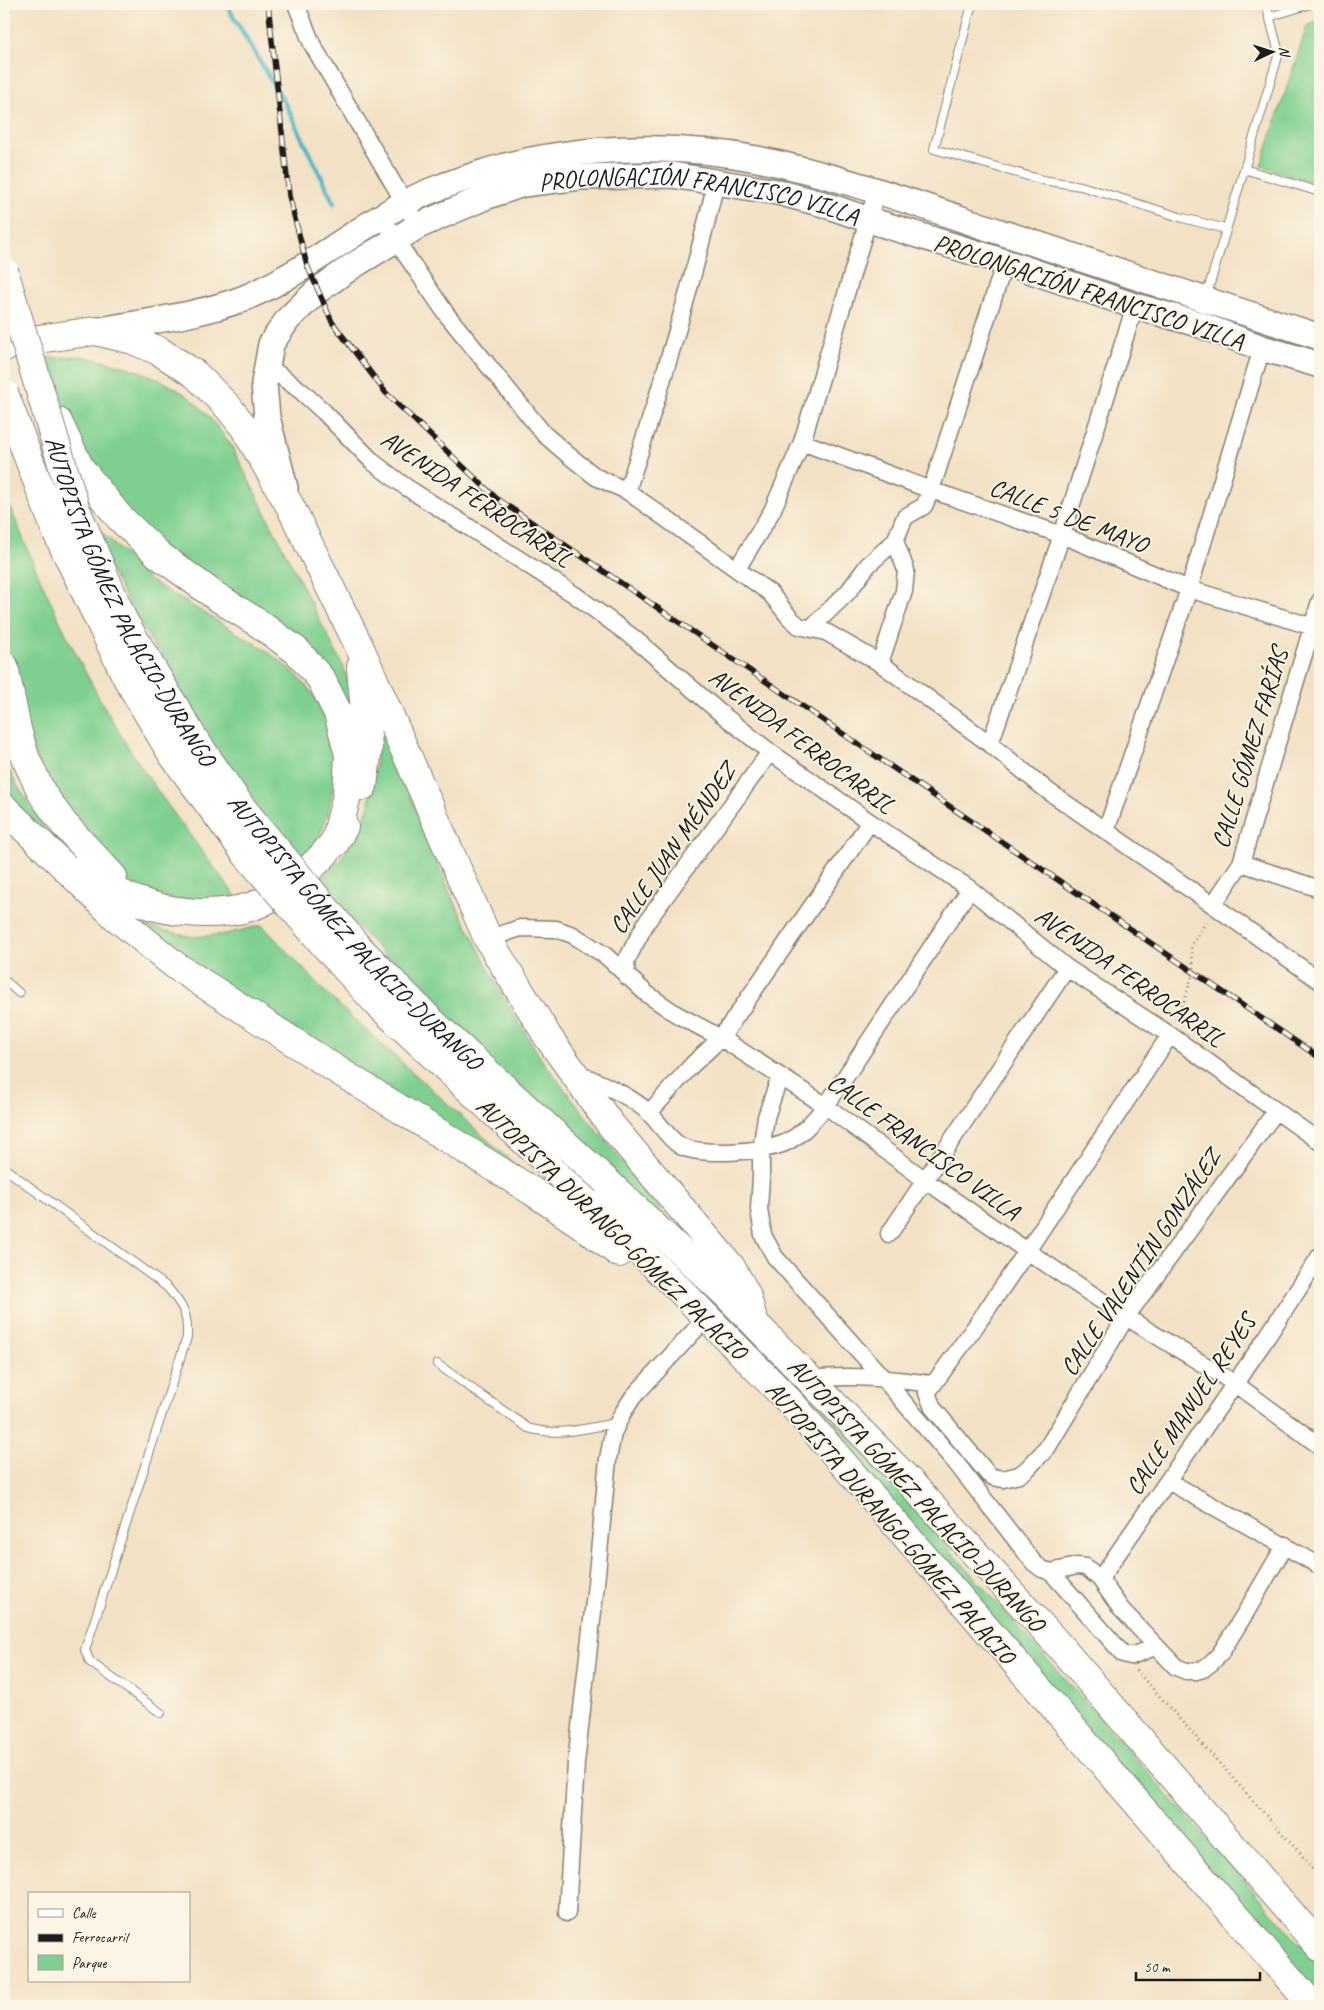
<svg xmlns="http://www.w3.org/2000/svg" width="1324" height="2010" viewBox="0 0 1324 2010" font-family="Caveat,sans-serif">
<style>
.green{fill:#7fd090;stroke:#4e7656}
.lines{fill:none;stroke-linecap:round;stroke-linejoin:round}
.stream{stroke:#4bb6c8;stroke-width:5}
.service-casing{stroke:#877e70;stroke-width:10}
.minor-casing{stroke:#877e70;stroke-width:19}
.primary-casing{stroke:#877e70;stroke-width:28}
.motorway-casing{stroke:#877e70;stroke-width:30}
.path{stroke:#877e70;stroke-width:3;stroke-dasharray:1 4;stroke-linecap:butt}
.service{stroke:#fff;stroke-width:8}
.minor{stroke:#fff;stroke-width:16}
.primary{stroke:#fff;stroke-width:25}
.motorway{stroke:#fff;stroke-width:28}
.rail-casing{stroke:#1c1c1c;stroke-width:5.5}
.rail{stroke:#fcf5e5;stroke-width:4;stroke-dasharray:11;stroke-linecap:butt}
.motorway-bridge-casing{stroke:#877e70;stroke-width:30;stroke-linecap:butt}
.motorway-bridge{stroke:#fff;stroke-width:28}
.labels{text-anchor:middle;stroke-width:4;stroke-linejoin:round;paint-order:stroke}
.street-label{font-size:25px;fill:#1c1c1c;stroke:#fcf5e5}
</style>
<rect width="100%" height="100%" fill="#fcf5e5"/>
<filter id="ink" filterUnits="userSpaceOnUse"><feTurbulence type="fractalNoise" baseFrequency=".02" numOctaves="2"/><feDisplacementMap in="SourceGraphic" scale="10" xChannelSelector="R" yChannelSelector="G"/><feConvolveMatrix kernelMatrix="1 2 1 2 8 2 1 2 1" color-interpolation-filters="sRGB"/></filter>
<filter id="wash" filterUnits="userSpaceOnUse"><feTurbulence type="fractalNoise" baseFrequency=".0096" numOctaves="4" result="noise"/><feDisplacementMap in="SourceGraphic" scale="20" xChannelSelector="R" yChannelSelector="G"/><feGaussianBlur stdDeviation="1.12" result="paint"/><feColorMatrix in="noise" values="0 0 0 0 0 0 0 0 0 0 0 0 0 0 0 0 0 1.4 0 .05"/><feComposite in="paint" operator="in"/></filter>
<g filter="url(#wash)">
<rect width="100%" height="100%" fill="#f2e1c4"/>
<path class="green" d="M1320,21V184L1261,166L1307,26Z
M82,356C120,364 158,374 190,398C206,411 218,428 231,445L344,668L359,726L341,698L168,557L82,464L35,359Z
M4,491C38,579 78,666 128,747C161,799 200,848 237,898L181,904L128,883L54,801L4,679Z
M68,497L149,580L264,649L293,671L313,694L326,720L334,750V782L328,814L317,842L298,865L225,771Z
M380,722L450,893L504,998L542,1060L587,1118L707,1267L499,1073L316,884C327,872 341,860 350,846C375,810 375,765 380,722Z
M4,758L15,782L54,842L4,791Z
M126,921L193,937L226,934L262,925L332,999L548,1195Z
M663,1257L800,1381L1320,1966V1995Z"/>
<g class="lines">
<path class="stream" d="M226,4L288,109L334,203"/>
</g>
</g>
<g filter="url(#ink)">
<g class="lines">
<defs>
<path id="service" d="M972,4L934,149L1042,180L1081,186L1183,218L1226,229
M1269,17L1310,4
M1244,169L1320,192
M1206,297L1279,53L1266,4
M4,980L19,993
M4,1168L167,1287C183,1306 188,1313 187,1337L85,1650L90,1662L161,1713
M437,1364L528,1428C557,1437 587,1428 616,1423"/>
<path id="minor" d="M296,4L312,44L418,226
M383,217L395,239L447,315L544,434L567,454L596,477L627,491L770,593L790,618L799,626L826,632L880,663L990,744L1048,791L1213,905L1320,981
M266,365L301,391L324,412L374,463L406,487L575,595L635,639L718,711L770,752L870,822L970,889L1067,968L1170,1035L1320,1142
M802,442L931,490L1062,535L1189,589L1320,629
M627,491C661,389 692,286 716,182
M737,569L772,511L802,442L877,190
M811,628L848,592L868,565L895,541
M880,663L904,591L906,570L895,541L905,517L924,506L931,490L1005,262
M990,744L1062,535L1135,306
M1106,831L1189,589L1262,348
M1241,863L1320,889
M1213,905L1241,863L1320,601
M488,939L520,928L556,929L573,935L606,956L647,994L676,1014L721,1038L826,1106L925,1180L1027,1251L1126,1317L1234,1383L1320,1446
M627,977L626,961L646,923L770,752
M1170,1035L1027,1251L975,1327L927,1393L933,1408L988,1474L993,1477L1003,1479L1019,1475L1027,1469L1047,1448L1126,1317L1276,1111
M578,1073C601,1084 628,1094 648,1112C659,1122 667,1137 679,1145C697,1157 768,1152 787,1142C804,1133 814,1119 826,1106L970,889
M780,1076L766,1117L761,1150V1177L759,1209L763,1235L775,1257L883,1378L956,1463L1034,1563L1042,1569L1051,1572L1077,1566L1086,1567L1100,1579L1121,1609L1176,1667L1186,1671H1196L1203,1669L1211,1663L1220,1654L1246,1612L1285,1545
M649,1113L692,1065L721,1038L870,822
M889,1234L1067,968
M811,1379C852,1374 892,1379 933,1384
M1168,1481L1320,1566
M1051,1572L1123,1654L1131,1656L1155,1647
M1100,1579L1267,1337L1320,1256
M567,1913L576,1763L596,1584L608,1459L613,1433L622,1414L633,1397L707,1317"/>
<g id="primary">
<path d="M95,331C143,322 203,315 247,297C303,273 350,233 403,204C428,190 460,180 488,171C570,146 673,142 757,159C840,176 920,205 1000,232C1107,267 1213,303 1320,337"/>
<path id="s1" d="M285,488L267,417L264,384L271,344L288,319L317,291L351,267L418,226L485,197L523,184L581,177L672,175L777,192L823,204L869,220L1005,262L1135,306L1198,324L1262,348L1320,365"/>
</g>
<path id="motorway" d="M4,347L24,341L95,331L133,340L159,351L195,374L228,407L244,427L290,506L359,646L488,939L548,1037L610,1124L731,1267L746,1294L754,1322
M58,422L80,468L119,517L159,555L214,595L258,623L297,651L321,679L338,713L349,755L347,795L335,843
M4,666L17,729L25,757L43,795L64,824L113,877
M361,667L368,748L363,786
M4,808L116,917L176,966L334,1068L532,1191L585,1227L619,1253
M82,869C96,879 122,896 138,901C171,914 216,917 250,907C266,902 279,892 293,882C313,867 331,850 344,827
M547,1162L678,1288L789,1401L1313,2006
M606,1181L725,1293L909,1481L1055,1641L1320,1947"/>
</defs>
<use href="#service" class="service-casing"/>
<use href="#minor" class="minor-casing"/>
<use href="#primary" class="primary-casing"/>
<use href="#motorway" class="motorway-casing"/>
<path class="path" d="M1176,1020L1186,996L1194,969L1191,946L1208,919
M1136,1670L1306,1860L1320,1880"/>
<use href="#service" class="service"/>
<use href="#minor" class="minor"/>
<use href="#primary" class="primary"/>
<use href="#motorway" class="motorway"/>
<defs>
<path id="rail" d="M268,4L289,196L307,265L332,322L386,393L496,498L1320,1058"/>
</defs>
<use href="#rail" class="rail-casing"/>
<use href="#rail" class="rail"/>
<defs>
<g id="motorway-bridge">
<path id="s2" d="M4,271L75,507L123,620L192,736L241,807L356,945L431,1021L606,1181"/>
<path d="M4,393L56,531L127,678L172,754L246,854L327,948L377,1003L547,1162"/>
</g>
</defs>
<use href="#motorway-bridge" class="motorway-bridge-casing"/>
<use href="#motorway-bridge" class="motorway-bridge"/>
</g>
</g>
<g class="labels">
<g class="street-label">
<text dy="9" stroke="none"><textPath href="#s1" startOffset="629">PROLONGACIÓN FRANCISCO VILLA</textPath></text>
<text transform="translate(1089 291) rotate(18)" y="9">PROLONGACIÓN FRANCISCO VILLA</text>
<text transform="translate(477 498) rotate(34)" y="9">AVENIDA FERROCARRIL</text>
<text transform="translate(1069 515) rotate(21)" y="9">CALLE 5 DE MAYO</text>
<text dy="9" stroke="none"><textPath href="#s2" startOffset="355">AUTOPISTA GÓMEZ PALACIO-DURANGO</textPath></text>
<text transform="translate(802 740) rotate(37)" y="9">AVENIDA FERROCARRIL</text>
<text transform="translate(1249 748) rotate(-73)" y="9">CALLE GÓMEZ FARÍAS</text>
<text transform="translate(672 848) rotate(-55)" y="9">CALLE JUAN MÉNDEZ</text>
<text dy="9" stroke="none"><textPath href="#s2" startOffset="760">AUTOPISTA GÓMEZ PALACIO-DURANGO</textPath></text>
<text transform="translate(1130 976) rotate(35)" y="9">AVENIDA FERROCARRIL</text>
<text transform="translate(924 1146) rotate(36)" y="9">CALLE FRANCISCO VILLA</text>
<text transform="translate(612 1228) rotate(44)" y="9">AUTOPISTA DURANGO-GÓMEZ PALACIO</text>
<text transform="translate(1140 1262) rotate(-56)" y="9">CALLE VALENTÍN GONZÁLEZ</text>
<text transform="translate(1190 1404) rotate(-56)" y="9">CALLE MANUEL REYES</text>
<text transform="translate(917 1494) rotate(47)" y="9">AUTOPISTA GÓMEZ PALACIO-DURANGO</text>
<text transform="translate(891 1522) rotate(49)" y="9">AUTOPISTA DURANGO-GÓMEZ PALACIO</text>
</g>
</g>
<rect width="1324" height="2010" fill="none" stroke="#fcf5e5" stroke-width="20"/>
<rect x="28" y="1892" width="162" height="90" fill="#fcf5e5" stroke="#a29e95"/>
<rect x="38" y="1909" width="25" height="8" fill="#ffffff" stroke="#a29e95"/>
<text x="72" y="1918" font-size="15" fill="#1c1c1c">Calle</text>
<rect x="38" y="1934" width="25" height="8" fill="#1c1c1c" stroke="#a29e95"/>
<text x="72" y="1942" font-size="15" fill="#1c1c1c">Ferrocarril</text>
<rect x="38" y="1955" width="25" height="15" fill="#7fd090" stroke="#a29e95"/>
<text x="72" y="1968" font-size="15" fill="#1c1c1c">Parque</text>
<g transform="translate(1272 52) rotate(86)" stroke="#fcf5e5" stroke-width="4" paint-order="stroke">
<path d="M0-4L9 19L0 12L-9 19Z" fill="#1c1c1c"/>
<text y="-8" font-size="14" font-weight="bold" text-anchor="middle" fill="#1c1c1c">N</text>
</g>
<path d="M1136 1972v8h124v-8" fill="none" stroke="#1c1c1c" stroke-width="2.5"/>
<text x="1144" y="1972" font-size="15" fill="#1c1c1c" stroke="#fcf5e5" stroke-width="4" paint-order="stroke">50 m</text>
</svg>
